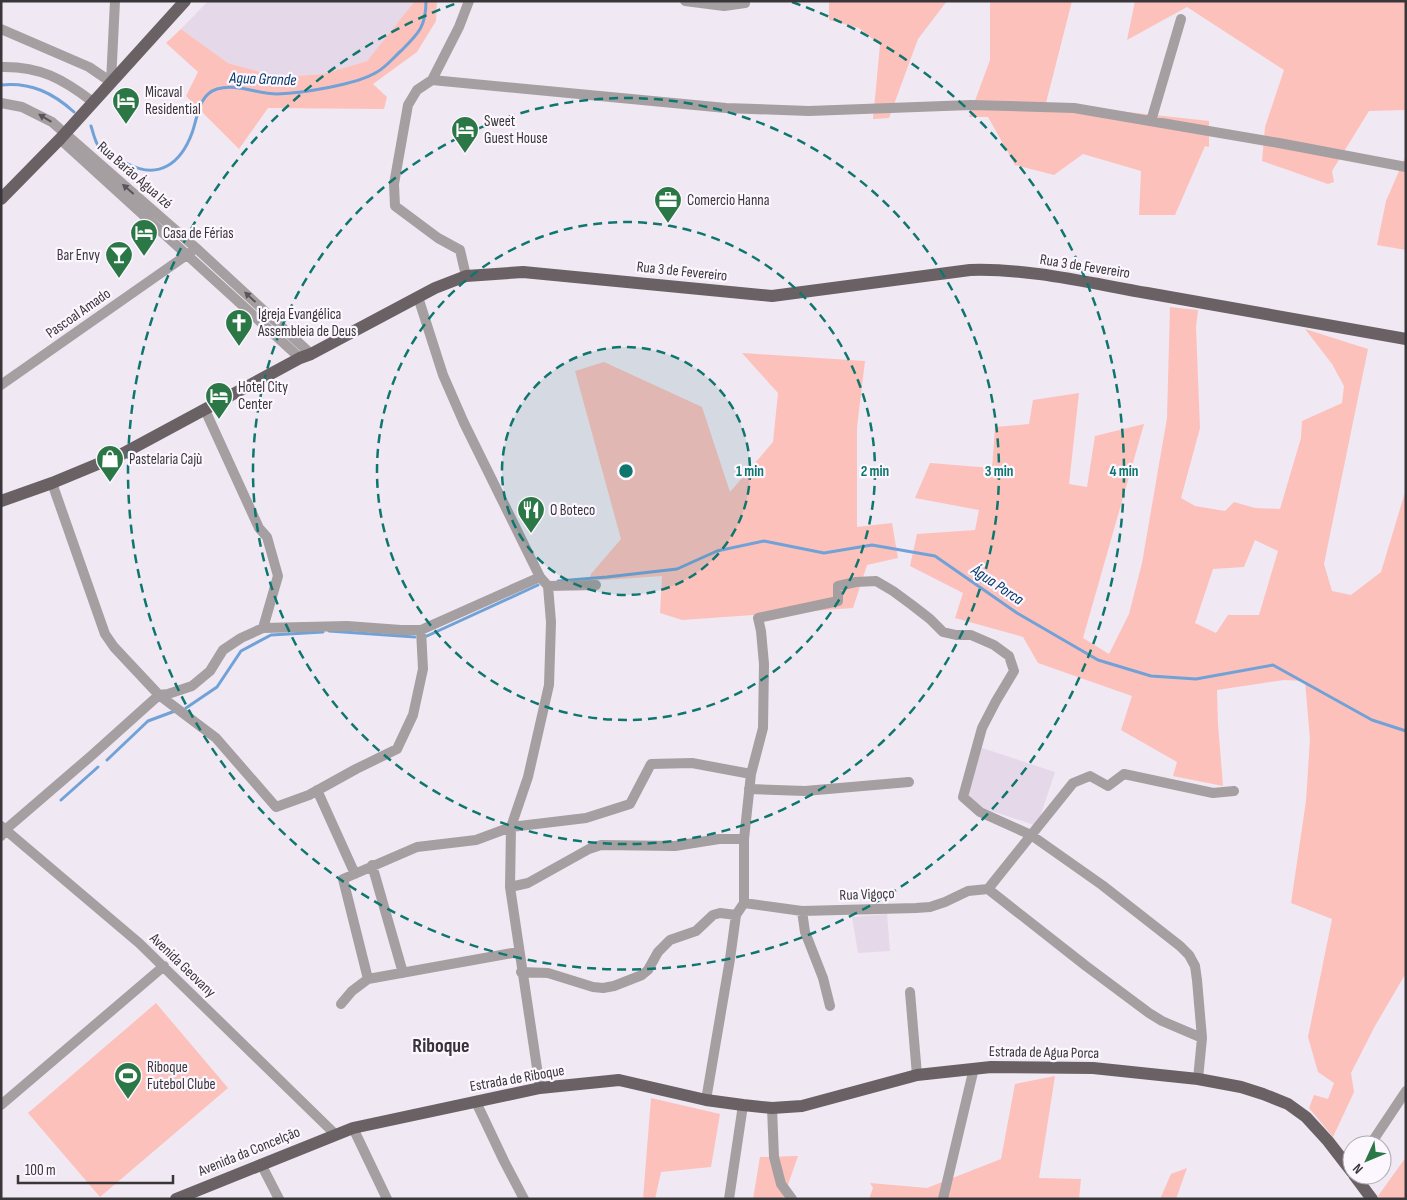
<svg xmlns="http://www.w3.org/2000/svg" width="1407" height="1200" viewBox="0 0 1407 1200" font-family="'Sofia Sans Condensed',sans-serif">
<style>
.built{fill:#e5d9e9}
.green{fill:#fdc1bc;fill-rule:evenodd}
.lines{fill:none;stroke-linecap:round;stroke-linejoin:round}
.stream{stroke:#71a2d7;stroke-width:3}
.minor{stroke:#a59fa1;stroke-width:10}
.major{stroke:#6a6165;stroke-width:12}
.oneway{fill:#595659}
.ring{fill:none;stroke:#0f766e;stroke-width:2.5;stroke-dasharray:9 6}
.labels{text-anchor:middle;stroke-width:4.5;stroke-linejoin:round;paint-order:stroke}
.poi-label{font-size:15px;fill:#39363a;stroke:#fcf6ff;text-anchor:start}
.street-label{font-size:15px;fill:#39363a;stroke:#fcf6ff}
.water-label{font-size:16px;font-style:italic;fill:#043b6c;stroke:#fcf6ff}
.district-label{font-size:20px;font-weight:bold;fill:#38323a;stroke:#fcf6ff}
.centre{fill:#0f766e;stroke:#fcf6ff;stroke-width:2.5}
.ring-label{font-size:15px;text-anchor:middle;font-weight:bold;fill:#0f766e;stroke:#fcf6ff;stroke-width:4.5;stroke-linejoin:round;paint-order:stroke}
</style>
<rect width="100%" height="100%" fill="#f0e8f3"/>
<path class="built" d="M208,1H415L416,2L367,61L323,74L279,77L228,63L181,29Z
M979,747L1055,772L1037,826L962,801Z
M887,914L890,951L858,953L852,917Z"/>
<path class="green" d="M415,1H437L436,21L417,52L373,84L387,97L384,109L268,108L239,149L186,96L198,72L166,43L181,29L228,63L279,77L323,74L367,61Z
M829,1H947L918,39L889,118L873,119L880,45L859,28L829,20Z
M990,1H1072L1046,103L1209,121V147L1205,146L1175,215H1139L1141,171L1083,154L1054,175L1015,165L988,117H969L990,60Z
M1135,1H1406V110L1369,111L1332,171L1334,182L1328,184L1262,161L1265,127L1284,70L1187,7L1127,40Z
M1406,155V250L1377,245L1386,201Z
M1170,307L1198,310L1196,327L1200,428L1181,498L1195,506L1225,511L1234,502L1255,508L1280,509L1301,438L1302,421L1342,403L1344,386L1332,364L1305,329L1368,349L1324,564L1332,591L1351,595L1381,572L1406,489V973L1375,1026L1351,1073L1354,1092L1333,1137L1309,1108L1314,1095L1328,1099L1334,1083L1318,1072L1308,1037L1332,919L1291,903L1306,801L1310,739L1305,681L1284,680L1217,690L1218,724L1223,786L1173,776L1177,762L1121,730L1132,696L1038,663L1023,637L955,618L963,593L910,566L917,534L975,530L979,510L915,498L930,463L992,468L995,427L1029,424L1033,400L1079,393L1069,484L1087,487L1095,436L1144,424L1083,638L1109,654L1129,614L1142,563L1167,418ZM1255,540L1278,551L1259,615H1228L1216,633L1195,623L1213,569L1244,567Z
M742,353L865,361L857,427V527L892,523L898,558L867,565L853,608L682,620L660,613L662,576L589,581L591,574L621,539L575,371L604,362L702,407L730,492L773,442L778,393Z
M156,1003L228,1088L100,1197L28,1113Z
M1055,1076L1039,1178L1081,1179L1079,1199H869L873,1188L870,1183L927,1188L1001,1159L1015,1084Z
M651,1098L720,1114L711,1167L661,1172L655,1199H643Z
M798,1156L783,1199H753L760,1157Z
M1406,1157V1199H1380L1378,1196Z
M1187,1168L1176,1199H1160L1171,1174Z"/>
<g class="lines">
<path class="stream" d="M1,85C31,82 53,93 74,112
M91,126C93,132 95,142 99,147C105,155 119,160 128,164C159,180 181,163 192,133C198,117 198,95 217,89C236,83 258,94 277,94C302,93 356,85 377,72C386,67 394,57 402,50C419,33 426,26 426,1
M558,581L607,577L677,569L717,551L764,541L824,553L872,545L935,556L1017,613L1098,660L1151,676L1196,679L1273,665L1372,720L1406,731
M329,631L415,637
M427,636L538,585
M186,708L217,687L241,651L271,635L323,632
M107,760L148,721L175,711
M61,800L98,767"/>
<path class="minor" d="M685,1L724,6L745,3V1
M1,29L89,67L111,82
M1,67C40,66 63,79 93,102
M432,80L459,27L469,1
M111,82L115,1
M1,103L22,107L52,122L196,248L311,354
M1151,121L1181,19
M60,139L300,358
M466,276L460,250L438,238L395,206L394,184L408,105L417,90L432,80L726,108L809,111L971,105L1074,108L1279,143L1406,167
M418,297L443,375L464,423L540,577L548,586L551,622L549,685L528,777L511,827L510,887L540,1088
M1,385L191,252
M205,410L259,528L267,537L278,576L263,628
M52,483L105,634L114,647L159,695L216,738L276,807L309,795L356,769L397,749L413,715L423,669L421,630
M548,586L596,585
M749,789L805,791L909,782
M317,790L355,874
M1,826L139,943L335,1134
M1,836L5,830L91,756L159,695L168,694L192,686L210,671L223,650L241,638L263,628L347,626L401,630H421L540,577
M372,865L403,973
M510,887L528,883L589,849L601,845L675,846L719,839H744
M988,889L1073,783L1090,776L1108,786L1124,774L1213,793L1234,791
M988,889L1086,966L1149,1013L1162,1021L1202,1038
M744,903L802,911L916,908L930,907L945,902L968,891L988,889
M802,911L805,932L823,978L830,1006
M521,972L548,973L593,987L603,988L614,986L642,975L648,970L658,952L670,940L696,931L713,915L720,913L736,915
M368,979L343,879L417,847L476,840L511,827L586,818L630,804L651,764L692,763L751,774
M910,992L917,1075
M341,1004L352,991L368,979L518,952
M706,1100L730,959L736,915L744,903V839L751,774L763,728L764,664L761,631L758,618L838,601V586L856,582L876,581L893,591L912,605L930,619L943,632L956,635H971L994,645L1009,656L1014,671L996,701L982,728L963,797L980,812L1031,835L1102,885L1180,946L1189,955L1195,966L1197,980L1202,1038L1198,1079
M476,1102L504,1161L524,1199
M1,1105L164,966
M772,1108L774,1157L781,1184L792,1199
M353,1128L387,1199
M1370,1145L1406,1091
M261,1164L279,1199
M729,1199L743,1105
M943,1199L974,1068"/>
<path class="major" d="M1,199L60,139L185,1
M1,501L52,483L122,454L300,358L311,354L435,288L466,276L523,272L772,296L970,270C1029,268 1089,283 1147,293C1233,308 1319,324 1406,339
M1354,1175L1372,1199
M176,1199L353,1128L540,1088L619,1080L706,1100L743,1105L772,1108L802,1106L917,1075L991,1067L1093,1068L1198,1079L1241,1087L1263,1094L1288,1104L1306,1117L1328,1141L1352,1172"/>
</g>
<defs><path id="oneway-solid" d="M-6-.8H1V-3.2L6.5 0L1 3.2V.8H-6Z" transform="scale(1.25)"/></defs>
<g class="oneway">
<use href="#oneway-solid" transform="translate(45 118) rotate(-149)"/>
<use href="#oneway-solid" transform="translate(128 189) rotate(-139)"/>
<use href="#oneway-solid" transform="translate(250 297) rotate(-137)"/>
</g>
<circle cx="626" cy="471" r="124" fill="#0f766e" fill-opacity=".12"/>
<g class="ring">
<circle cx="626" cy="471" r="124"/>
<circle cx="626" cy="471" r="249"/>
<circle cx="626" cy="471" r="373"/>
<path d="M792 2A498 498 0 1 1 460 2"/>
</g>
<defs>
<symbol id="hotel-pin" viewBox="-11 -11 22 30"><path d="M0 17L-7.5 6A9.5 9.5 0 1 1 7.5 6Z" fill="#2b7746" stroke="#fcf6ff"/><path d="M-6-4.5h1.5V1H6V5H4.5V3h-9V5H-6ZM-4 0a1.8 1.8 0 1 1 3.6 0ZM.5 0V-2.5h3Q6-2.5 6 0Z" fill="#fff"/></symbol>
<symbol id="office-pin" viewBox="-11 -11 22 30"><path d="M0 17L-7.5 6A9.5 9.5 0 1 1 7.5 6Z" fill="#2b7746" stroke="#fcf6ff"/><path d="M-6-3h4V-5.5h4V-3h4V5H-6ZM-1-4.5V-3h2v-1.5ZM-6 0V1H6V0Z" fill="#fff"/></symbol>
<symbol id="bar-pin" viewBox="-11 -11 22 30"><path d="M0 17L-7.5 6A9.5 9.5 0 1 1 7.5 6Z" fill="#2b7746" stroke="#fcf6ff"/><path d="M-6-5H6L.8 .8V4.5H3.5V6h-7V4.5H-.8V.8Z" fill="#fff"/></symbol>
<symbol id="church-pin" viewBox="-11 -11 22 30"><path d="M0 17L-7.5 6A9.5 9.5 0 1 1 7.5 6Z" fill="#2b7746" stroke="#fcf6ff"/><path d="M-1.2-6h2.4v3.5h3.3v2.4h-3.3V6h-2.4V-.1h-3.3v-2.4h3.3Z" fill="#fff"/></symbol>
<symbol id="shop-pin" viewBox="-11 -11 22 30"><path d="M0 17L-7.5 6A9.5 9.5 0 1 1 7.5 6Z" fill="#2b7746" stroke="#fcf6ff"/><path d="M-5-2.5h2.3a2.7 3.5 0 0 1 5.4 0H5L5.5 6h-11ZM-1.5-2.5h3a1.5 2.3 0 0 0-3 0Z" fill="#fff"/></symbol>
<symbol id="restaurant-pin" viewBox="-11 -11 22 30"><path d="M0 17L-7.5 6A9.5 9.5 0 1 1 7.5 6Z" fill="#2b7746" stroke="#fcf6ff"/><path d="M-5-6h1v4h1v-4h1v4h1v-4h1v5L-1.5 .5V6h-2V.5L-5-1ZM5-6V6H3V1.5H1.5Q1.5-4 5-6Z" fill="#fff"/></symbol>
<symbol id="stadium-pin" viewBox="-11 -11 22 30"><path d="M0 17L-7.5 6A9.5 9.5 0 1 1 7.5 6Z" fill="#2b7746" stroke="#fcf6ff"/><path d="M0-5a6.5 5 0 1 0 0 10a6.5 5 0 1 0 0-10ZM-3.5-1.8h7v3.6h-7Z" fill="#fff"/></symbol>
</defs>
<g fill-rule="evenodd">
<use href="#hotel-pin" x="110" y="85" width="32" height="43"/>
<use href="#hotel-pin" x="449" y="114" width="32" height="43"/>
<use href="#office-pin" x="652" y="184" width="32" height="43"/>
<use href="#hotel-pin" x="128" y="217" width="32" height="43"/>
<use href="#bar-pin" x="103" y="239" width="32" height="43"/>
<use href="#church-pin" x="223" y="307" width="32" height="43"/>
<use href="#hotel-pin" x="203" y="380" width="32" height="43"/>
<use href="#shop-pin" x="94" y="443" width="32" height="43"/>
<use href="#restaurant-pin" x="515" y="494" width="32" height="43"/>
<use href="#stadium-pin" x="112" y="1060" width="32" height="43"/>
</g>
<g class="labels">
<g class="poi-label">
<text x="145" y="97">Micaval<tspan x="145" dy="17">Residential</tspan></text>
<text x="484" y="126">Sweet<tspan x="484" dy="17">Guest House</tspan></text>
<text x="687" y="205">Comercio Hanna</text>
<text x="163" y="238">Casa de Férias</text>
<text x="100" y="260" text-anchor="end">Bar Envy</text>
<text x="258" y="319">Igreja Evangélica<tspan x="258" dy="17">Assembleia de Deus</tspan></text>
<text x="238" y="392">Hotel City<tspan x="238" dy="17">Center</tspan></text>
<text x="129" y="464">Pastelaria Cajù</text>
<text x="550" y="515">O Boteco</text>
<text x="147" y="1072">Riboque<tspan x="147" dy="17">Futebol Clube</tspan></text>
</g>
<g class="street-label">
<text transform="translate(135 175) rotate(41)" y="5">Rua Barão Água Izé</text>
<text transform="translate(1085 266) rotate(9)" y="5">Rua 3 de Fevereiro</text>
<text transform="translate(682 271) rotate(6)" y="5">Rua 3 de Fevereiro</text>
<text transform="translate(78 313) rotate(-35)" y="5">Pascoal Amado</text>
<text transform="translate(867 894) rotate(-2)" y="5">Rua Vigoço</text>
<text transform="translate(183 965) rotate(44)" y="5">Avenida Geovany</text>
<text transform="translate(1044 1052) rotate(1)" y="5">Estrada de Agua Porca</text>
<text transform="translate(517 1078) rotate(-10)" y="5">Estrada de Riboque</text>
<text transform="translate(249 1151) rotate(-22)" y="5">Avenida da Concelção</text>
</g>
<g class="water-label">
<text transform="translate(263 78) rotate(2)" y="6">Agua Grande</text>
<text transform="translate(998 584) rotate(34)" y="6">Água Porca</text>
</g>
<g class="district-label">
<text x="441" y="1052">Riboque</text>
</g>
</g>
<circle cx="626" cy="471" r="8" class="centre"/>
<g class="ring-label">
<text x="750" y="476">1 min</text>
<text x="875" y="476">2 min</text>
<text x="999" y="476">3 min</text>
<text x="1124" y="476">4 min</text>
</g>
<rect width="1407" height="1200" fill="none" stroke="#39363a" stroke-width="5"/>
<g transform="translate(1367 1160) rotate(226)"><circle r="24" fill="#fcf6ff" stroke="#aea9b0"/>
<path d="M0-4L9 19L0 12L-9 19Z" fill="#2b7746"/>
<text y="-8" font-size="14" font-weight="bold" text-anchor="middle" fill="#39363a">N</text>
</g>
<path d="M18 1175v8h155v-8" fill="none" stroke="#39363a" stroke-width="2.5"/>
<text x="25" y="1175" font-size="15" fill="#39363a" stroke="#fcf6ff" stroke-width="4" paint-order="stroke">100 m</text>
</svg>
